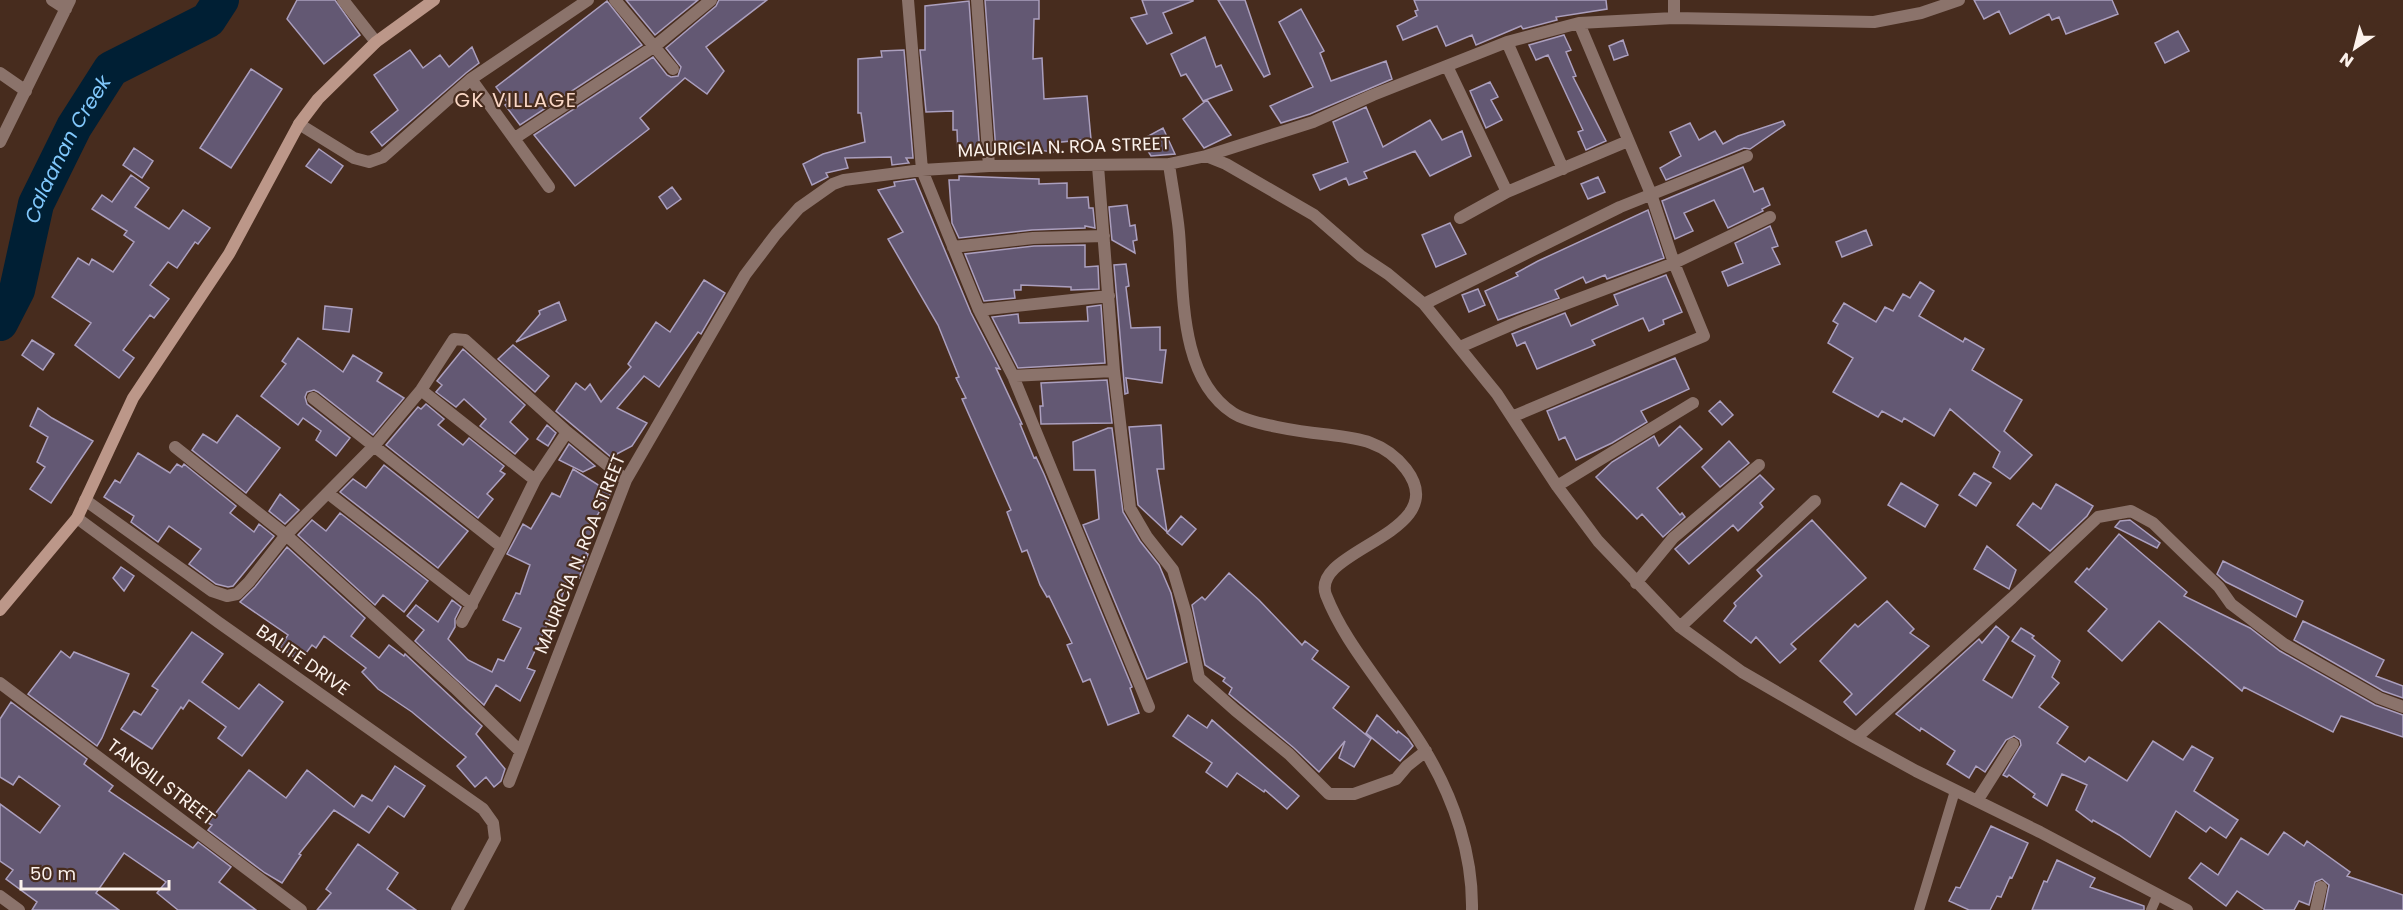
<svg xmlns="http://www.w3.org/2000/svg" width="2403" height="910" viewBox="0 0 2403 910" font-family="Poppins,sans-serif">
<style>
.lines{fill:none;stroke-linecap:round;stroke-linejoin:round}
.river{stroke:#001f34;stroke-width:36}
.building{fill:#635873;stroke:#ab9fbe;stroke-width:1.5}
.lane{stroke:#8b736b;stroke-width:10}
.street{stroke:#8b736b;stroke-width:12}
.secondary{stroke:#bc9789;stroke-width:12}
.labels{text-anchor:middle;stroke-width:4.5;stroke-linejoin:round;paint-order:stroke}
.street-label{font-size:18px;fill:#fcf2ec;stroke:#472c1e}
.neighbourhood-label{font-size:20px;letter-spacing:1.5px;fill:#fbd8c6;stroke:#472c1e}
.water-label{font-size:20px;font-style:italic;fill:#81c8fc;stroke:#472c1e}
</style>
<rect width="100%" height="100%" fill="#472c1e"/>
<g class="lines">
<path class="river" id="s1" d="M0,323L17,290L36,204L74,127L111,69L208,20L221,0"/>
</g>
<path class="building" d="M297,0H335L360,35L324,64L287,19Z
M626,0H698L655,35Z
M719,0H767L706,47L724,71L707,94L685,78L640,118L649,129L575,186L534,135L653,57L667,75L671,77L678,76L681,67L666,48L716,6Z
M985,0H1039V19H1034L1033,59L1042,58L1044,99L1087,96L1091,139L1052,143L1053,152L1022,148L996,152Z
M1142,0H1193V1L1163,13L1172,33L1147,44L1131,18L1147,14Z
M1218,0H1245L1270,74L1264,77Z
M1414,0H1606L1607,9L1556,17L1557,20L1523,29L1521,26L1476,45L1472,35L1446,46L1437,26L1403,40L1397,26L1417,16L1415,11L1418,10Z
M1974,0H2112L2118,14L2066,34L2059,17L2052,20L2049,14L2010,34L1999,11L1984,19Z
M607,1L642,45L520,125L505,105L508,103L496,87Z
M969,1L980,154L958,157L957,130H953V111L926,112L920,50H925V6Z
M1301,9L1324,51L1320,53L1331,81L1386,61L1392,79L1310,114L1281,123L1270,106L1313,87L1279,22Z
M2178,31L2189,51L2165,63L2155,43Z
M1564,35L1571,50L1566,52L1576,76L1573,77L1606,141L1586,150L1578,132L1583,130L1548,55L1536,60L1529,45Z
M1205,37L1216,67L1221,65L1232,90L1203,101L1186,74L1181,76L1171,54Z
M1623,40L1628,55L1614,60L1609,46Z
M472,47L479,63L466,73L382,146L371,132L398,110L374,75L410,50L423,68L440,55L449,67Z
M904,50L913,158H906L909,163L892,165L891,157L845,158L848,168L826,173L828,177L812,185L803,164L823,154L865,142L861,113H858V59L882,57L881,51Z
M251,69L282,89L231,168L200,148Z
M1490,82L1498,97L1491,100L1502,120L1486,128L1470,91Z
M1207,100L1231,135L1204,148L1183,119Z
M1366,107L1383,147L1430,120L1442,140L1462,131L1471,156L1430,176L1415,151L1364,172L1367,178L1349,185L1346,178L1320,190L1313,175L1348,162L1333,122Z
M1783,121L1785,125L1750,149L1744,148L1666,180L1660,168L1681,156L1670,132L1690,123L1699,140L1715,131L1723,144L1738,136Z
M1163,128L1175,154L1151,156L1141,140Z
M134,148L153,161L142,178L123,165Z
M319,149L343,166L331,183L306,166Z
M1743,167L1754,192L1763,188L1770,205L1762,209L1763,211L1728,228L1714,200L1684,213L1693,231L1675,239L1662,201Z
M131,175L149,188L135,207L169,229L183,210L210,228L198,244L195,242L177,268L168,262L150,285L169,299L154,318L150,315L123,350L134,358L119,378L75,345L91,323L52,297L78,258L89,265L92,259L113,272L134,242L124,235L127,231L92,209L102,195L112,202Z
M959,176L1039,179V184L1067,183V198L1088,197L1089,208H1093L1095,228L1085,226V228L1032,230L959,238L952,223L949,180H959Z
M1598,177L1605,192L1588,199L1581,184Z
M915,179L971,313L1000,369L996,368L1022,424H1020L1034,458L1036,457L1044,474L1132,687L1130,688L1139,713L1108,725L1090,679L1083,682L1067,645L1072,643L1049,596L1047,597L1040,585L1027,550L1022,552L1014,531L1007,512L1011,510L962,399L966,398L956,378L959,377L938,325L888,239L903,232L878,190L895,186L894,182Z
M672,187L681,199L667,209L659,197Z
M1127,205L1130,226L1135,225L1137,240L1133,241L1135,253L1112,240L1109,207Z
M1648,210L1664,258L1607,279L1605,275L1586,283L1583,277L1555,290L1559,298L1498,320L1485,291L1518,276L1516,273L1538,261Z
M1450,223L1466,254L1436,267L1422,235Z
M1770,226L1778,246L1772,248L1780,264L1728,286L1722,272L1743,263L1735,243Z
M1866,230L1872,245L1842,257L1836,242Z
M1085,245V267L1098,266L1099,289L1071,290V287L1021,285V290H1014L1015,298L984,301L965,254L1034,246Z
M1126,264L1129,286L1126,287L1131,328L1160,327V350H1166L1162,383L1126,378L1128,393L1125,394L1114,265Z
M1666,275L1682,312L1663,320L1664,324L1649,331L1643,318L1592,340L1595,345L1537,369L1525,342L1517,346L1512,334L1565,313L1571,326L1618,305L1614,295Z
M704,280L725,293L701,334L698,332L659,387L644,376L617,408L647,423L632,446L611,457L556,411L576,383L585,390L590,384L601,402L631,367L628,364L656,322L670,332Z
M1920,282L1934,291L1919,316L1963,342L1965,338L1984,349L1972,370L2022,400L2004,431L2032,455L2010,479L1993,467L2000,452L1950,409L1934,436L1904,418L1902,422L1882,411L1878,417L1833,392L1853,358L1828,343L1838,324L1833,321L1844,303L1876,322L1885,307L1893,311L1903,294L1910,298Z
M1478,289L1485,305L1469,312L1462,295Z
M559,302L566,320L516,342L540,314L539,311Z
M1101,305L1105,363L1018,368L992,317L1018,314L1019,323L1088,321L1087,307Z
M325,306L352,309L349,332L323,329Z
M298,338L343,372L353,355L382,373L377,381L404,398L373,435L318,392L314,390L307,392L305,397L307,404L350,438L336,456L316,440L321,431L303,418L298,425L261,396L286,364L282,361Z
M32,340L54,354L43,370L22,355Z
M513,345L549,376L535,392L498,359Z
M463,349L525,405L510,422L528,439L515,454L480,426L486,419L464,399L456,407L436,392L442,385L437,381Z
M1675,358L1689,389L1641,411L1647,422L1612,443L1576,460L1565,437L1559,440L1547,411Z
M1107,380L1112,423L1041,424L1040,406H1043L1041,383Z
M1720,401L1733,415L1722,425L1709,411Z
M426,404L444,419L438,425L463,445L469,438L504,466L500,471L505,474L487,494L493,499L478,518L386,445L418,407L421,409Z
M38,408L52,418L93,441L51,503L30,489L45,467L37,462L48,437L30,426Z
M237,415L280,448L246,493L192,450L203,434L217,443Z
M547,425L556,433L548,446L537,439Z
M1161,425L1164,469H1157L1167,532L1138,505L1129,427Z
M1680,426L1702,449L1657,488L1680,515L1682,513L1685,517L1663,537L1642,514L1637,519L1596,477L1612,462L1654,436L1659,446Z
M1108,428H1112L1123,512L1140,541L1159,565L1171,593L1187,662L1147,679L1083,525L1099,519L1095,470H1074L1073,442Z
M1729,441L1749,463L1720,487L1702,467Z
M569,444L595,466L583,472L559,460Z
M138,453L170,473L177,464L182,467L184,464L236,506L230,513L254,532L259,524L274,536L233,586L228,587L216,584L189,564L201,549L169,526L158,542L131,522L134,516L104,497L115,480L120,483Z
M384,465L468,531L438,568L340,492L353,479L366,488Z
M573,469L611,493L590,527L596,530L586,553L588,554L579,578L569,574L560,603L558,602L527,668L535,671L520,701L496,685L484,705L415,641L424,630L407,616L416,605L438,622L452,600L461,607L455,619V627L448,639L468,660L492,672L498,659L504,661L521,628L503,620L516,593L520,594L530,565L507,554L523,524L531,529L552,493L560,497Z
M1974,473L1991,483L1976,506L1959,495Z
M1760,475L1774,489L1760,503L1763,507L1738,531L1733,525L1689,564L1675,549Z
M1901,483L1938,505L1925,527L1888,505Z
M2056,484L2093,506L2087,516L2050,551L2017,525L2033,503L2041,509Z
M280,494L299,510L285,524L269,511Z
M340,513L428,581L404,612L383,595L375,605L298,535L312,520L326,531Z
M1181,516L1196,529L1182,545L1167,533Z
M1812,520L1866,578L1791,644L1796,649L1780,663L1756,637L1751,643L1724,621L1736,606L1734,603L1762,576L1757,570Z
M2130,520L2160,543L2157,548L2115,527L2120,521Z
M2119,534L2187,592L2184,596L2250,628L2280,651L2375,705L2403,715V737L2341,716L2333,732L2244,687L2242,691L2159,621L2122,661L2088,631L2107,609L2075,582L2087,568L2089,570Z
M1987,546L2016,570L2009,589L1974,569Z
M287,547L365,618L351,636L379,658L389,645L404,656L405,654L482,726L476,734L505,769L501,781L494,787L486,777L475,787L457,766L466,757L412,712L378,689L362,672L366,668L324,636L316,648L312,645L300,661L280,647L288,635L240,602L255,587Z
M2223,561L2303,601L2296,617L2226,582L2217,574Z
M121,567L134,576L124,591L113,578Z
M1229,573L1259,600L1302,645L1305,641L1318,651L1312,659L1349,687L1333,708L1371,739L1354,767L1339,758L1345,741L1319,772L1294,748L1229,694L1232,688L1223,681L1225,678L1205,665L1192,605L1202,597L1205,600Z
M1887,601L1914,629L1910,633L1929,646L1856,715L1844,702L1852,694L1820,661L1855,624L1858,627Z
M2303,621L2384,660L2376,676L2403,686V698L2383,691L2294,640Z
M1996,626L2009,637L1983,680L2012,698L2035,656L2012,641L2021,628L2034,636L2032,638L2060,661L2052,677L2059,683L2039,707L2068,727L2057,743L2085,762L2089,757L2127,781L2153,741L2183,760L2192,746L2213,758L2194,791L2238,820L2226,838L2210,827L2206,832L2176,811L2150,857L2119,835L2093,820L2092,822L2076,810L2087,785L2062,774L2047,806L2033,797L2035,794L2009,775L2007,777L2003,775L2021,745L2020,740L2014,736L2006,740L1985,772L1976,766L1969,778L1947,764L1955,751L1921,728L1920,731L1896,714L1979,639L1982,643Z
M192,632L223,654L202,682L239,709L259,684L283,702L242,756L218,738L226,727L189,700L183,709L181,707L152,749L121,729L134,711L141,715L158,690L152,686Z
M61,651L70,658L74,652L129,674L102,738L97,746L28,694Z
M11,702L87,759L84,764L113,786L109,791L193,848L198,842L231,867L219,882L256,910H178L157,893L166,882L124,853L96,893L119,910H32L37,902L6,879L13,870L0,861V804L40,833L60,806L19,776L13,785L0,777V719Z
M1188,715L1207,728L1212,720L1299,796L1287,809L1265,790L1264,792L1237,773L1227,787L1206,772L1212,763L1173,736Z
M1377,715L1397,733L1398,731L1408,739L1413,746L1400,761L1366,733Z
M395,766L425,786L404,817L388,806L369,833L334,810L299,854L301,855L282,883L265,873L208,830L212,825L208,823L249,770L286,798L307,770L354,807L362,795L372,801Z
M1991,826L2028,843L2012,878L2010,877L2001,897L1997,896L1990,910H1969L1949,901L1956,887L1960,888Z
M2284,832L2304,846L2307,841L2350,872L2347,876L2403,895V910H2324L2329,885L2322,879L2315,882L2309,905L2299,901L2294,910H2265L2237,891L2226,906L2189,878L2201,863L2218,875L2241,838L2268,855Z
M358,844L398,873L387,889L416,910H317L331,893L326,889Z
M2057,860L2095,878L2090,887L2144,906V910H2032L2044,881L2047,882Z"/>
<g class="lines">
<path class="lane" d="M1919,910L1955,791
M2151,910L2158,894"/>
<path class="street" d="M52,0L66,9
M343,0L376,42
M615,0L673,69
M908,0L922,170L979,310L1013,376L1149,707
M977,0L989,166
M1674,18V0
M1507,42L1563,169
M1447,66L1507,192
M0,73L26,91
M471,79L549,187
M299,124L354,158L369,162L383,157L471,79L588,0
M515,138L655,46L711,0
M0,142L70,0
M1206,156L1226,164L1314,215L1361,256L1388,274L1424,304L1497,394L1557,486L1598,541L1680,627L1742,672L1856,738L1916,771L2040,832L2187,910
M1169,164C1172,187 1177,210 1179,232C1184,290 1178,377 1233,413C1250,424 1302,432 1323,434C1356,438 1384,440 1406,469C1455,534 1309,549 1326,595C1339,628 1359,655 1379,683C1395,706 1412,728 1426,752C1454,799 1473,855 1472,910
M1098,166L1114,371L1130,508L1147,537L1173,570L1186,614L1199,678L1235,710L1289,754L1329,794H1354L1396,779L1407,766L1426,751
M1460,218L1507,192L1628,141
M953,247L1033,238L1104,236
M1424,304L1620,207L1747,156
M979,310L1109,296
M1460,347L1520,321L1674,263L1770,217
M1013,376L1114,371
M421,390L535,480
M313,398L502,547
M1514,416L1704,336L1674,263L1651,194L1579,23
M175,447L286,535L455,688L520,751
M1557,486L1693,403
M329,494L472,605
M85,500L212,591L227,596L237,594L249,582L286,535L374,446L421,390L454,339L465,340L567,432L626,480
M77,518L218,622L483,809L493,823L495,839L457,910
M1636,583L1673,538L1759,465
M462,622L502,547L535,480L567,432
M1680,627L1815,501
M0,683L301,910
M1856,738L2012,598L2098,517L2131,511L2153,523L2219,587L2231,604L2284,644L2379,698L2403,707
M509,782L626,480L745,275L776,234L799,208L833,184L844,180L922,170L989,166L1169,164L1206,156L1313,122L1373,95L1507,42L1579,23L1674,18L1874,22L1921,13L1959,0
M1977,801L2013,744
M0,896L19,910
M2316,910L2321,887"/>
<path class="secondary" d="M0,610L77,518L133,398L229,254L299,124L318,99L376,42L434,0"/>
</g>
<g class="labels">
<g class="street-label">
<text transform="translate(1064 147) rotate(-2)" y="6">MAURICIA N. ROA STREET</text>
<text transform="translate(580 554) rotate(-68)" y="6">MAURICIA N. ROA STREET</text>
<text transform="translate(303 660) rotate(35)" y="6">BALITE DRIVE</text>
<text transform="translate(161 782) rotate(37)" y="6">TANGILI STREET</text>
</g>
<g class="neighbourhood-label">
<text x="516" y="107">GK VILLAGE</text>
</g>
<g class="water-label">
<text dy="7" stroke="none"><textPath href="#s1" startOffset="188">Calaanan Creek</textPath></text>
</g>
</g>
<g transform="translate(2355 48) rotate(215)" stroke="#472c1e" stroke-width="4.5" paint-order="stroke">
<path d="M0-4.5L10 22L0 15L-10 22Z" fill="#fcf2ec"/>
<text y="-9" font-size="16" font-weight="bold" text-anchor="middle" fill="#fcf2ec">N</text>
</g>
<path d="M21 880v9h148v-9" fill="none" stroke="#fcf2ec" stroke-width="3"/>
<text x="30" y="880" font-size="18" fill="#fcf2ec" stroke="#472c1e" stroke-width="4.5" paint-order="stroke">50 m</text>
</svg>
